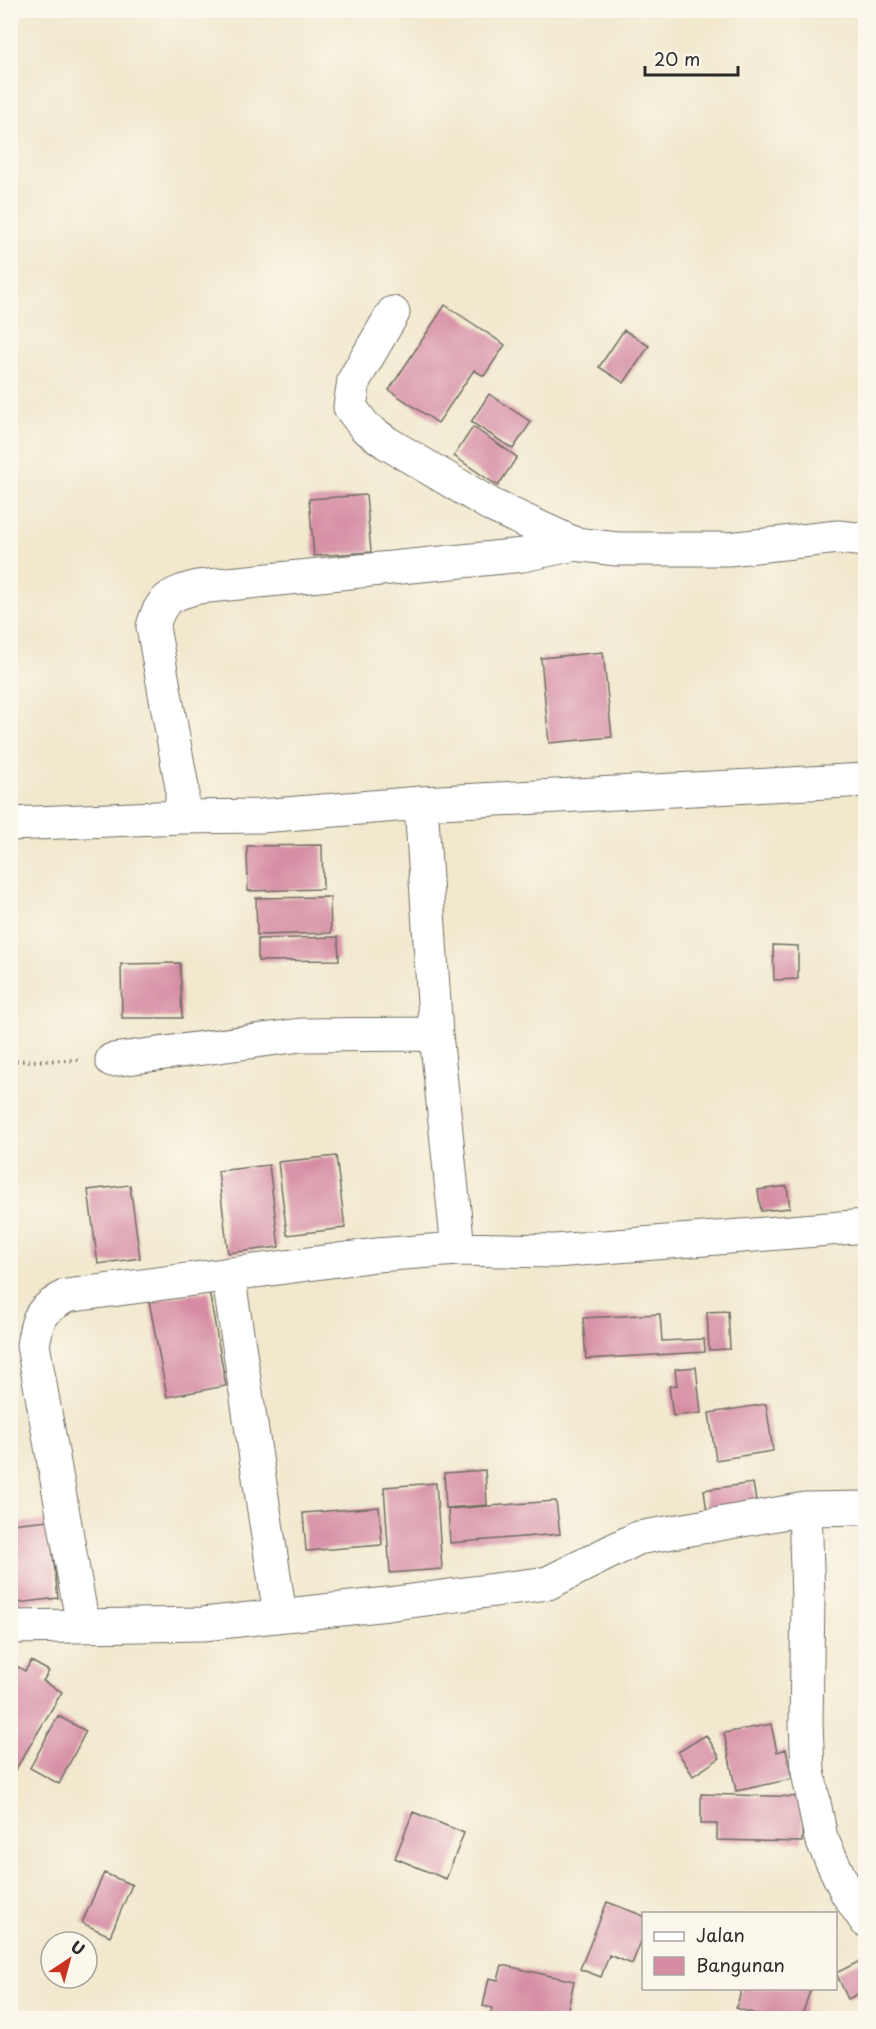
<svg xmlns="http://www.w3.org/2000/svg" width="876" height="2029" viewBox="0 0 876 2029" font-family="'Playpen Sans',sans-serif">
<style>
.building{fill:#d68da4}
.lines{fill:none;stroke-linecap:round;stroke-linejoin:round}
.street-casing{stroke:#706d64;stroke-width:35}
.path{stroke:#706d64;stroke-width:4;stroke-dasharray:1.5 4.5;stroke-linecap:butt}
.street{stroke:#fff;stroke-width:33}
</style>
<rect width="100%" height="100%" fill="#fbf7ec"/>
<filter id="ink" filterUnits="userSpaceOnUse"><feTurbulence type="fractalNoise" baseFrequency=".0167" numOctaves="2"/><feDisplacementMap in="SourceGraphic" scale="12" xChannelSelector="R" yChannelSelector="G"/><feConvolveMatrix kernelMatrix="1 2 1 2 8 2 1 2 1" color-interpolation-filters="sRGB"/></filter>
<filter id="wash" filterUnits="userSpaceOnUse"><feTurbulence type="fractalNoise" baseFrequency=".008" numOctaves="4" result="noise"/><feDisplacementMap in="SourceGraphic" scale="24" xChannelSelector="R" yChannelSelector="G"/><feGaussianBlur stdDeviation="1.35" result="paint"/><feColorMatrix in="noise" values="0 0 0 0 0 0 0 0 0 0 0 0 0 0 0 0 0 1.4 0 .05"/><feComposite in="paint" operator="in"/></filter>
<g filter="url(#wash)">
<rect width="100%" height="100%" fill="#f1e8cd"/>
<g id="blocks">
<path class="building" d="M445,305L505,345L484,376L474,370L438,423L389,390Z
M624,330L649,346L624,383L599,367Z
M489,394L531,422L513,449L471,422Z
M473,427L517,457L498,486L454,456Z
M366,495L371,552L314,556L309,499Z
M603,652L612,737L549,743L541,658Z
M322,845L323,889L248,891L247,846Z
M330,897L331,933L257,935L256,898Z
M338,937L339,960L258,961V939Z
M773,945L798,946V979L774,980Z
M180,963L182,1018H122L121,964Z
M336,1156L345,1228L287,1235L278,1162Z
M269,1165L279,1247L228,1253L218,1171Z
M130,1185L140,1258L98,1264L88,1190Z
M787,1186L790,1208L761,1211L758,1190Z
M209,1291L226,1386L167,1397L149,1301Z
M728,1311L730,1349L709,1350L707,1312Z
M660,1314L662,1341L704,1339L705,1352L586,1359L583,1318Z
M696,1367L701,1413L673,1416L669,1386L677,1385L675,1369Z
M766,1404L773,1451L716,1460L709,1413Z
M485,1470L487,1505L446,1508L444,1473Z
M436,1483L442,1569L390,1573L384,1487Z
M753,1483L758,1512L708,1520L704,1490Z
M556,1501L560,1534L450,1543L448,1509Z
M379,1507L382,1545L306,1551L303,1513Z
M49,1520L58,1598L10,1604V1524Z
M31,1661L49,1671L43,1681L62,1692L10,1779V1662L25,1671Z
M58,1716L86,1731L59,1784L30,1768Z
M771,1724L777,1752L786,1749L792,1779L736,1791L724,1733Z
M706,1735L720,1758L693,1776L678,1752Z
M701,1794L803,1797L802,1842L717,1840V1824H701Z
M413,1812L464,1833L446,1879L395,1858Z
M104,1873L132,1885L110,1936L82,1923Z
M607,1902L644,1916V1934L632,1964L609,1955L601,1977L580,1969Z
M866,1958V1990L848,1999L836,1973Z
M502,1965L574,1981L566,2018H489L492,2008L483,2006L489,1978L498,1980Z
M742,1988H811L801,2018H768L736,2008Z"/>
</g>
</g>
<g filter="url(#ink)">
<use href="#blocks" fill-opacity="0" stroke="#706d64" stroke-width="1.5"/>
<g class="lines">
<defs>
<path id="street" d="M393,313L354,380L350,407L365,427L387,443L493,506L575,544L617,549H728L838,537L866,540
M421,803L436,1034L458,1249
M182,817V787L153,627C160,599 171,594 198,587L523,555L575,544
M10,824L182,817L261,816L421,803L866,780
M112,1060L301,1035L436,1034
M228,1274L280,1615
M805,1509L808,1598L806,1723L808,1772L821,1838L847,1893L866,1921
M83,1626L33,1345C39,1314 38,1313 66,1296L376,1255L458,1249L555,1251L866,1226
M10,1627L203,1624L388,1604L548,1583L638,1538L805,1509L866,1508"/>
</defs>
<use href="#street" class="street-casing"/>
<path class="path" d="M10,1061L81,1060"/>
<use href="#street" class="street"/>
</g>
</g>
<rect width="876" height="2029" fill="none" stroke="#fbf7ec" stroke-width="36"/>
<rect x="642" y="1912" width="195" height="78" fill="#fbf7ec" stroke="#a8a59f" stroke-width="1.5"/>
<rect x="654" y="1932" width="30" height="9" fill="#ffffff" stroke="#a8a59f" stroke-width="1.5"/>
<text x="696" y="1942" font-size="18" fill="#2b2b2b">Jalan</text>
<rect x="654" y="1957" width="30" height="18" fill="#d68da4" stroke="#a8a59f" stroke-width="1.5"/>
<text x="696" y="1972" font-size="18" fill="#2b2b2b">Bangunan</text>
<g transform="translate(69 1960) rotate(36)"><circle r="28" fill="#fbf7ec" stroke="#a8a59f" stroke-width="1.5"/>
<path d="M0-4.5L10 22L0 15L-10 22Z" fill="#c8321e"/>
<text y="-9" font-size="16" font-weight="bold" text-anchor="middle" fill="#2b2b2b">U</text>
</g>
<path d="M645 66v9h93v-9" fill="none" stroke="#2b2b2b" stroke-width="3"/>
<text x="654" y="66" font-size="18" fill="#2b2b2b" stroke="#fbf7ec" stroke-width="4.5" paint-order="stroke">20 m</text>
</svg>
